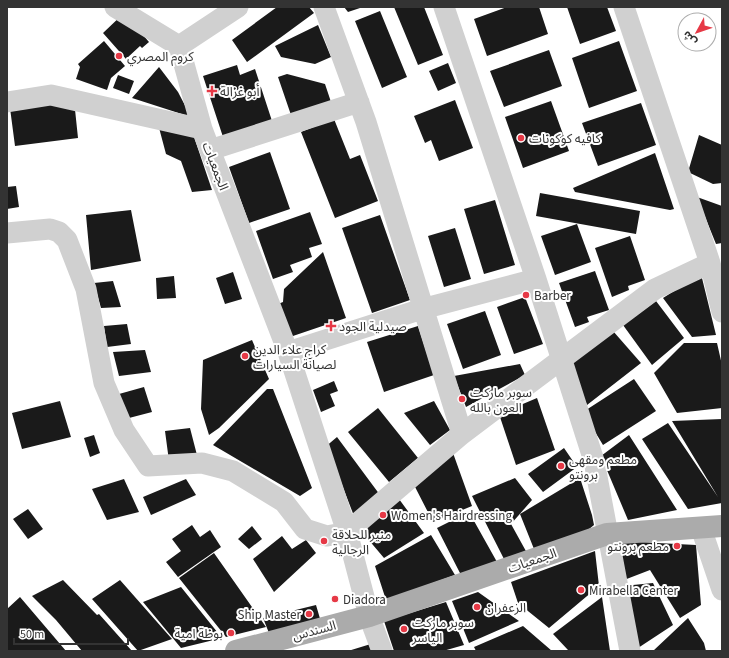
<svg xmlns="http://www.w3.org/2000/svg" width="729" height="658" viewBox="0 0 729 658" font-family="'Source Sans 3','Noto Sans Arabic',sans-serif">
<style>
.building{fill:#1a1a1a}
.lines{fill:none;stroke-linecap:round;stroke-linejoin:round}
.minor{stroke:#d0d0d0;stroke-width:21}
.major{stroke:#ababab;stroke-width:22}
.poi-dot{fill:#e63946;stroke:#fff;stroke-width:1.5}
.labels{text-anchor:middle;stroke-width:4;stroke-linejoin:round;paint-order:stroke}
.poi-label{font-size:13px;fill:#333;stroke:#fff;text-anchor:start}
.street-label{font-size:13px;fill:#333;stroke:#fff}
</style>
<rect width="100%" height="100%" fill="#fff"/>
<path class="building" d="M277,7H309L314,13L247,62L232,40Z
M344,7H363L348,12Z
M394,7H424L443,55L418,65Z
M507,7H539L548,34L487,56L474,19Z
M567,7H607L616,31L580,44Z
M380,11L407,77L382,88L355,21Z
M124,13L149,42L142,48L140,46L126,59L103,33Z
M318,25L331,57L315,64L281,57L275,46Z
M104,41L125,66L111,78L107,90L76,79L80,67L78,64Z
M619,41L637,91L589,108L572,58Z
M549,50L562,86L504,107L490,71Z
M448,63L456,83L438,91L429,71Z
M237,65L240,75L255,69L272,121L223,137L203,76Z
M159,67L178,92L191,117L132,98Z
M287,74L325,84L331,102L291,115L278,77Z
M118,75L134,81L129,94L113,88Z
M74,100L78,138L15,146L10,108Z
M455,100L473,148L439,161L431,140L425,143L414,116Z
M551,101L569,151L523,168L505,117Z
M641,103L656,145L598,166L582,123Z
M334,119L350,159L360,155L378,201L335,218L301,132Z
M158,124L193,134L212,190L192,192L181,161L166,154Z
M699,135L722,145V183L713,184L688,172Z
M270,152L290,209L249,223L229,167Z
M655,153L674,209L670,210L575,192L573,188Z
M16,186L19,207L7,209V187Z
M540,193L640,211L636,234L536,216Z
M697,197L722,206V243L716,244Z
M495,200L515,265L484,274L464,209Z
M131,210L141,261L91,270L86,215Z
M310,212L322,244L309,248L312,257L290,265L293,272L273,279L256,231Z
M380,215L410,300L372,313L342,228Z
M577,224L591,262L555,275L541,236Z
M455,228L471,279L444,287L428,236Z
M630,236L645,280L628,286L629,290L612,297L595,248Z
M323,252L346,318L290,337L278,304L283,302L284,289Z
M595,271L609,310L587,317L589,322L575,327L559,283Z
M233,272L242,299L225,304L216,278Z
M701,274L716,335L692,337L663,298Z
M174,276L176,298L157,299L156,278Z
M113,281L121,307L101,308L94,283Z
M525,297L543,344L514,354L497,307Z
M656,301L684,338L652,365L623,325Z
M485,311L501,355L463,369L447,324Z
M127,324L131,344L107,347L104,326Z
M418,326L434,375L384,392L367,342Z
M613,331L641,363L587,405L569,364Z
M252,340L269,379L219,428L209,435L201,409L203,360Z
M684,343H717L722,365V408L677,413L654,373Z
M145,350L151,372L119,376L113,352Z
M520,364L525,375L466,407L454,376Z
M634,379L656,411L603,445L583,412Z
M334,381L338,391L330,394L335,406L321,412L313,390Z
M144,387L152,412L129,418L119,394Z
M267,389H273L312,488L300,496L213,445Z
M537,398L555,450L516,465L499,414Z
M60,401L71,437L22,449L12,413Z
M434,401L450,430L430,445L404,413Z
M378,408L418,458L389,482L348,432Z
M722,419V503L688,509L642,439L668,423L718,497L672,421Z
M190,428L198,459L169,461L165,431Z
M94,435L100,453L90,457L84,438Z
M629,435L677,510L628,520L601,456Z
M337,437L380,495L354,516L332,459L324,448Z
M564,448L577,467L543,492L528,474Z
M453,453L472,506L433,522L413,483Z
M515,478L532,500L511,524L527,553L505,561L472,496Z
M580,478L592,515L594,525L583,534L534,549L520,514Z
M124,479L139,512L107,520L92,489Z
M186,479L196,495L151,515L143,497Z
M399,499L424,533L384,558L362,532Z
M28,509L43,529L28,539L13,519Z
M469,512L497,562L461,575L437,528Z
M192,525L200,537L210,530L221,547L178,577L166,562L181,551L172,539Z
M252,526L262,539L249,549L238,539Z
M431,535L455,575L386,600L375,566Z
M282,536L292,549L306,540L316,553L274,592L253,559Z
M619,541L696,545L701,605L680,618L650,570L624,580Z
M595,551L599,586L549,628L518,603L511,582Z
M214,553L266,627L226,637L179,578Z
M63,580L97,615L99,614L132,651H82L56,620L32,596Z
M120,580L172,639L138,651L92,599Z
M653,583L673,625L638,648L623,586Z
M181,587L222,638L181,648L143,602Z
M478,592L519,621L469,643L452,601Z
M20,597L66,651H7V609Z
M602,597L610,651L568,650L553,634Z
M446,602L464,645L443,651H394L384,621Z
M316,605L321,622L269,633L263,618Z
M688,618L704,643L706,651H653Z
M523,626L552,651H476L474,647Z
M374,643L376,651H348Z"/>
<g class="lines">
<path class="minor" d="M115,7L179,46L202,129L210,150L288,352L347,532L369,616L382,651
M324,7L366,122L462,434L655,289L710,263
M444,7L536,279L594,461L630,651
M624,7L710,263L722,312
M179,46L238,7
M7,102L51,95L202,129
M210,150L359,102
M7,233L50,229L59,232L67,240L86,289L104,383L124,430L148,466L202,463L233,471L284,502L305,529L327,536L347,532L462,434
M288,352L422,309L536,279
M701,528L722,590"/>
<path class="major" d="M236,651L369,616L607,534L722,526"/>
</g>
<g class="poi-dot">
<circle cx="119" cy="56" r="4"/>
<path d="M210 85h4v4h4v4h-4v4h-4v-4h-4v-4h4z"/>
<circle cx="521" cy="138" r="4"/>
<circle cx="526" cy="295" r="4"/>
<path d="M329 320h4v4h4v4h-4v4h-4v-4h-4v-4h4z"/>
<circle cx="245" cy="356" r="4"/>
<circle cx="462" cy="399" r="4"/>
<circle cx="561" cy="466" r="4"/>
<circle cx="383" cy="515" r="4"/>
<circle cx="324" cy="541" r="4"/>
<circle cx="677" cy="546" r="4"/>
<circle cx="581" cy="590" r="4"/>
<circle cx="335" cy="599" r="4"/>
<circle cx="477" cy="607" r="4"/>
<circle cx="309" cy="614" r="4"/>
<circle cx="404" cy="629" r="4"/>
<circle cx="231" cy="633" r="4"/>
</g>
<g class="labels">
<g class="poi-label">
<text x="127" y="61">كروم المصري</text>
<text x="220" y="96">أبو غزالة</text>
<text x="529" y="143">كافيه كوكونات</text>
<text x="534" y="300">Barber</text>
<text x="339" y="331">صيدلية الجود</text>
<text x="253" y="354">كراج علاء الدين<tspan x="253" dy="15">لصيانة السيارات</tspan></text>
<text x="470" y="397">سوبر ماركت<tspan x="470" dy="15">العون بالله</tspan></text>
<text x="569" y="464">مطعم ومقهى<tspan x="569" dy="15">برونتو</tspan></text>
<text x="391" y="520">Women's Hairdressing</text>
<text x="332" y="539">منير للحلاقة<tspan x="332" dy="15">الرجالية</tspan></text>
<text x="669" y="551" text-anchor="end">مطعم برونتو</text>
<text x="589" y="595">Mirabella Center</text>
<text x="343" y="604">Diadora</text>
<text x="485" y="612">الزعفران</text>
<text x="301" y="619" text-anchor="end">Ship Master</text>
<text x="412" y="627">سوبر ماركت<tspan x="412" dy="15">الياسر</tspan></text>
<text x="223" y="638" text-anchor="end">بوظة امية</text>
</g>
<g class="street-label">
<text transform="translate(216 166) rotate(69)" y="5">الجمعيات</text>
<text transform="translate(532 560) rotate(-19)" y="5">الجمعيات</text>
<text transform="translate(314 630) rotate(-15)" y="5">السندس</text>
</g>
</g>
<rect width="729" height="658" fill="none" stroke="#333333" stroke-width="16"/>
<g transform="translate(697 32) rotate(230)"><circle r="19" fill="#ffffff" stroke="#adadad"/>
<path d="M0-3L7 15L0 10L-7 15Z" fill="#e63946"/>
<text y="-6" font-size="11" font-weight="bold" text-anchor="middle" fill="#333333">ش</text>
</g>
<path d="M14 638v6h114v-6" fill="none" stroke="#333333" stroke-width="2"/>
<text x="20" y="638" font-size="12" fill="#333333" stroke="#ffffff" stroke-width="3" paint-order="stroke">50 m</text>
</svg>
